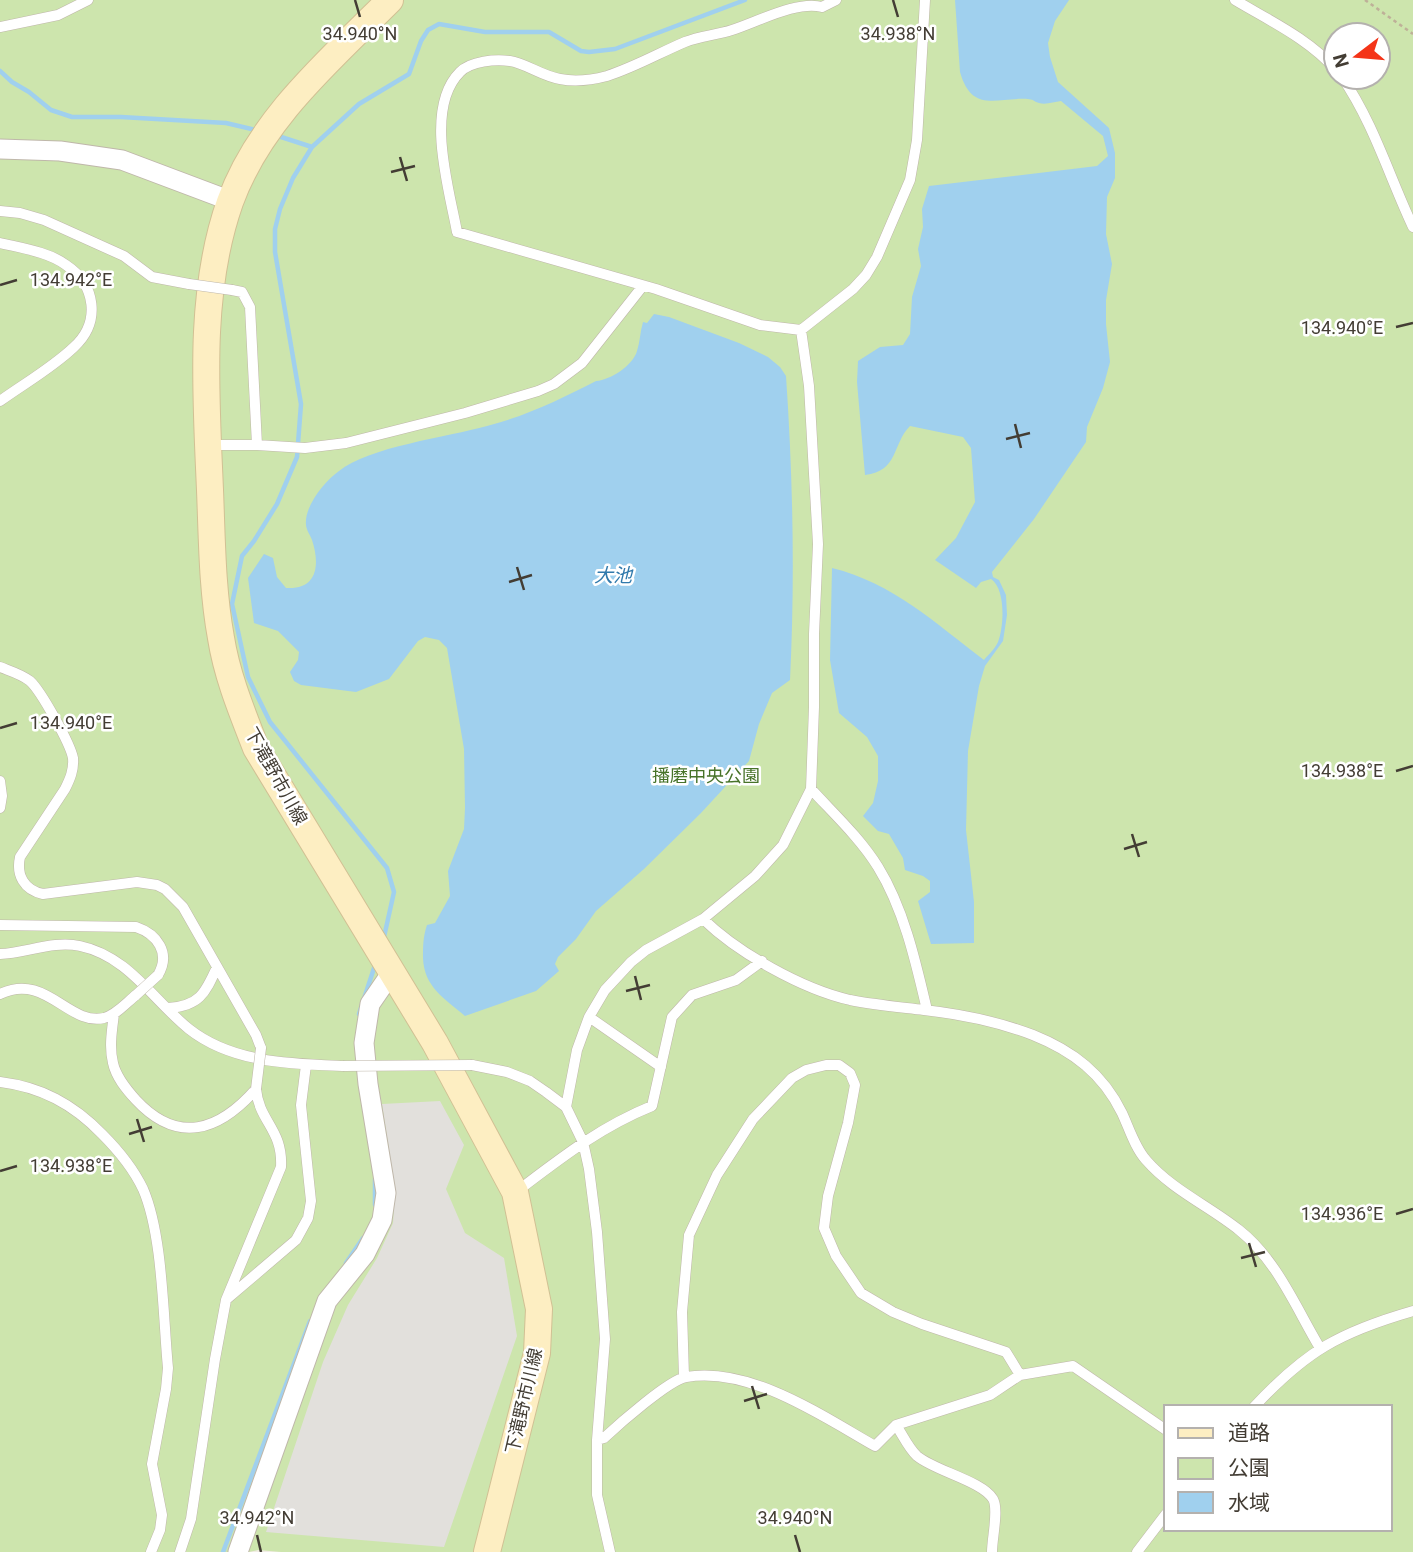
<svg xmlns="http://www.w3.org/2000/svg" width="1413" height="1552" viewBox="0 0 1413 1552" font-family="Roboto,'Noto Sans JP',sans-serif">
<style>
.green{fill:#cde5ad;fill-rule:evenodd}
.parking{fill:#e2e0dc}
.water{fill:#a0d0ee}
.lines{fill:none;stroke-linecap:round;stroke-linejoin:round}
.stream{stroke:#a0d0ee;stroke-width:4.5}
.lane-casing{stroke:#bfb7aa;stroke-width:11}
.street-casing{stroke:#bfb7aa;stroke-width:21}
.secondary-casing{stroke:#d1c094;stroke-width:28}
.path{stroke:#beb098;stroke-width:2.5;stroke-dasharray:3.5 3.5;stroke-linecap:butt}
.lane{stroke:#fff;stroke-width:10}
.street{stroke:#fff;stroke-width:19}
.secondary{stroke:#fdeec2;stroke-width:26}
.lane-bridge-casing{stroke:#bfb7aa;stroke-width:11;stroke-linecap:butt}
.lane-bridge{stroke:#fff;stroke-width:10}
.ticks{fill:none;stroke:#433d34;stroke-width:2.5}
.labels{text-anchor:middle;stroke-width:5;stroke-linejoin:round;paint-order:stroke}
.street-label{font-size:18px;fill:#433d34;stroke:#fff}
.park-label{font-size:18px;fill:#477329;stroke:#fff}
.water-label{font-size:19px;font-style:italic;fill:#317aac;stroke:#fff}
.ticks-label{font-size:18px;text-anchor:middle;fill:#433d34;stroke:#fff;stroke-width:5;stroke-linejoin:round;paint-order:stroke}
</style>
<rect width="100%" height="100%" fill="#f1ede4"/>
<path class="green" d="M0,0H1413V1552H281L258,1550L249,1552H0ZM1336,35H1378V77H1336ZM1166,1407H1390V1529H1166Z"/>
<path class="parking" d="M440,1101L464,1145L446,1189L465,1233L504,1258L517,1336L444,1547L266,1532L323,1362L348,1305L377,1258L393,1223L395,1189L382,1104Z"/>
<path class="water" d="M955,0H1069L1055,21L1048,43L1050,57L1058,82L1109,128L1115,153V178L1107,197L1106,234L1112,264L1106,300V324L1110,362L1103,388L1087,427L1086,442L1034,519L992,572L993,577L999,580L1006,595L1007,615L1003,641L985,666L979,686L968,751L966,830L974,902V943L931,944L918,901L930,892V881L923,876L905,870L903,858L889,834L878,831L863,816L873,803L878,781V756L867,737L839,713L830,660L832,568C893,583 935,623 984,660C988,655 995,649 998,642C1004,627 1006,589 991,579L981,582L976,588L935,560L956,538L975,502L971,448L963,437L910,426C892,444 899,471 865,475L857,382L858,361L880,347L903,345L910,334L912,297L921,266L918,249L923,227L922,209L929,186L1097,166L1108,156L1103,136L1061,101C1054,102 1046,105 1039,103C1032,101 1036,100 1028,99C997,97 972,114 960,72Z
M654,314L669,317L739,343L768,357L780,367L786,376C793,478 795,579 790,680L772,693L759,724L749,761L701,813L644,869L596,911L576,939L558,957L555,964L559,971L536,991L465,1016C445,999 424,987 423,958C423,946 423,937 427,925L435,923L450,896L448,871L464,829L465,808L464,749L447,648L439,640L425,637L418,641L389,679L356,692L301,685L294,681L290,672L298,660L299,652L278,631L254,623L248,578L264,554L273,558L277,577L286,588C318,590 320,564 312,540C310,535 306,529 306,525C304,506 325,481 339,471C368,447 448,437 487,426C526,416 561,399 596,381C611,380 633,365 637,351C640,342 640,332 643,322L647,323Z"/>
<g class="lines">
<path class="stream" d="M0,71L12,82L29,92L51,110L72,117H121L226,123L256,130
M275,135L312,147
M384,937L394,892L387,868L270,722L248,677L232,604L242,556L254,541L277,504L297,457L301,404L275,252V229L280,209L293,178L312,147L359,104L409,74L421,41L428,30L439,24L485,32H549L581,51L589,52L615,49L745,0
M359,1014L376,962
M375,1179V1205
M346,1263L363,1238
M223,1552L310,1321"/>
<defs>
<path id="lane" d="M836,0L822,7C798,0 757,22 732,30C717,35 700,36 685,42C659,53 635,67 607,76C592,80 575,82 560,79C542,76 525,63 510,61C495,59 471,61 460,72C424,108 449,188 457,232L656,289L760,325L801,330L853,289L866,275L877,257L910,180L917,140L925,0
M1235,0C1270,21 1309,39 1336,70
M0,27L58,15L88,0
M1342,77C1374,124 1389,176 1413,227
M0,211L20,213L44,220L124,256L152,277L189,284
M0,243C21,248 49,252 66,265C96,285 101,322 74,347C52,368 25,383 0,401
M232,290L242,292L250,307L257,445
M210,445H257L305,448L346,443L465,413L538,391L554,384L582,363L642,287
M0,667C10,671 21,674 30,681C41,691 70,743 73,758C74,770 70,779 65,789L20,857C16,875 24,890 43,894L137,882L157,885L165,889L183,907L256,1035L261,1048
M0,781L2,796L0,808
M811,789C834,814 860,838 878,867C904,909 916,963 927,1010
M703,919C738,953 802,989 850,1000C875,1005 899,1007 924,1010C960,1014 999,1022 1033,1035C1073,1051 1103,1074 1122,1113C1129,1128 1135,1148 1146,1160C1172,1190 1209,1206 1239,1230C1277,1260 1296,1308 1320,1348
M0,925L136,927C157,934 171,953 158,975
M0,954C26,953 54,940 80,946C128,956 153,1000 189,1029C232,1063 291,1064 343,1066
M0,994C46,972 68,1026 104,1018C116,1015 126,1003 136,995
M168,1008C199,1006 205,994 217,967
M114,1014C112,1030 109,1047 113,1063C116,1077 126,1089 136,1100C178,1145 219,1131 256,1089
M589,1017L661,1067
M472,1065L507,1072L530,1081L546,1092L566,1107L583,1142L589,1169L597,1232L605,1339L597,1440V1495L610,1552
M0,1082C41,1087 73,1104 102,1134C118,1150 133,1168 143,1189C163,1235 163,1317 168,1368L166,1389L152,1464L162,1515L160,1530L151,1552
M566,1107L577,1050L589,1017L605,990L631,962L646,950L703,919L755,876L783,845L811,789L814,707V634L818,544L809,386L801,330
M516,1192C561,1158 600,1127 652,1106L672,1017L692,995L736,980L762,961
M228,1298L296,1240L308,1218L311,1201L301,1105L306,1065
M684,1377L682,1312L689,1235L717,1175L753,1119L792,1078L806,1070L826,1065H839L850,1073L855,1085L848,1123L828,1196L824,1228L836,1256L861,1293L893,1312L922,1324L1006,1352L1020,1375
M1254,1407C1306,1351 1340,1332 1413,1311
M896,1425C902,1434 909,1449 917,1456C935,1471 982,1481 993,1499C999,1509 992,1538 992,1552
M597,1440L604,1438C619,1424 669,1380 686,1377C750,1366 822,1416 875,1446L896,1425L990,1395L1020,1375L1073,1366L1166,1430
M180,1552L191,1519L215,1359L226,1300L281,1167C283,1129 259,1122 256,1089
M1137,1552L1166,1514"/>
<path id="street" d="M0,149L60,151L122,160L231,201
M238,1552L327,1301L365,1254L382,1220L386,1193L368,1084L364,1043L370,1004L392,972"/>
<path id="secondary" d="M390,0C330,60 260,119 230,202C198,293 206,395 210,490C212,539 212,589 221,638C227,676 242,712 256,748L435,1043L515,1192L539,1309L537,1353L487,1552"/>
</defs>
<use href="#lane" class="lane-casing"/>
<use href="#street" class="street-casing"/>
<use href="#secondary" class="secondary-casing"/>
<path class="path" d="M1365,0L1413,34"/>
<use href="#lane" class="lane"/>
<use href="#street" class="street"/>
<use href="#secondary" class="secondary"/>
<defs>
<path id="lane-bridge" d="M189,284L232,290
M136,995L158,975
M343,1066L472,1065
M256,1089L261,1048"/>
</defs>
<use href="#lane-bridge" class="lane-bridge-casing"/>
<use href="#lane-bridge" class="lane-bridge"/>
</g>
<path class="ticks" d="M355,0L360,17M893,0L898,17M400,157L407,181M391,172L415,166M0,285L17,280M1396,327L1413,323M1015,424L1021,448M1006,439L1030,433M517,567L524,590M509,582L532,575M0,728L17,723M1396,771L1413,766M1132,834L1139,857M1124,849L1147,842M635,976L641,1000M626,991L650,985M137,1119L144,1142M129,1134L152,1127M0,1171L17,1166M1396,1214L1413,1209M1249,1243L1256,1267M1241,1258L1265,1252M752,1386L759,1409M744,1401L767,1394M257,1535L261,1552M795,1535L800,1552"/>
<g class="labels">
<g class="street-label">
<text transform="translate(276 776) rotate(61)" y="6">下滝野市川線</text>
<text transform="translate(524 1401) rotate(-77)" y="6">下滝野市川線</text>
</g>
<g class="park-label">
<text x="706" y="782">播磨中央公園</text>
</g>
<g class="water-label">
<text x="613" y="582">大池</text>
</g>
</g>
<g class="ticks-label">
<text x="360" y="40">34.940°N</text>
<text x="898" y="40">34.938°N</text>
<text x="71" y="286">134.942°E</text>
<text x="1342" y="334">134.940°E</text>
<text x="71" y="729">134.940°E</text>
<text x="1342" y="777">134.938°E</text>
<text x="71" y="1172">134.938°E</text>
<text x="1342" y="1220">134.936°E</text>
<text x="257" y="1524">34.942°N</text>
<text x="795" y="1524">34.940°N</text>
</g>
<rect x="1164" y="1405" width="228" height="126" fill="#ffffff" stroke="#b4b1ae" stroke-width="2"/>
<rect x="1178" y="1428" width="35" height="10" fill="#fdeec2" stroke="#b4b1ae" stroke-width="2"/>
<text x="1228" y="1440" font-size="21" fill="#433d34">道路</text>
<rect x="1178" y="1458" width="35" height="21" fill="#cde5ad" stroke="#b4b1ae" stroke-width="2"/>
<text x="1228" y="1475" font-size="21" fill="#433d34">公園</text>
<rect x="1178" y="1492" width="35" height="21" fill="#a0d0ee" stroke="#b4b1ae" stroke-width="2"/>
<text x="1228" y="1510" font-size="21" fill="#433d34">水域</text>
<g transform="translate(1357 56) rotate(254)"><circle r="33" fill="#ffffff" stroke="#b4b1ae" stroke-width="2"/>
<path d="M0-5L12 26L0 18L-12 26Z" fill="#f43418"/>
<text y="-10" font-size="19" font-weight="bold" text-anchor="middle" fill="#433d34">N</text>
</g>
</svg>
